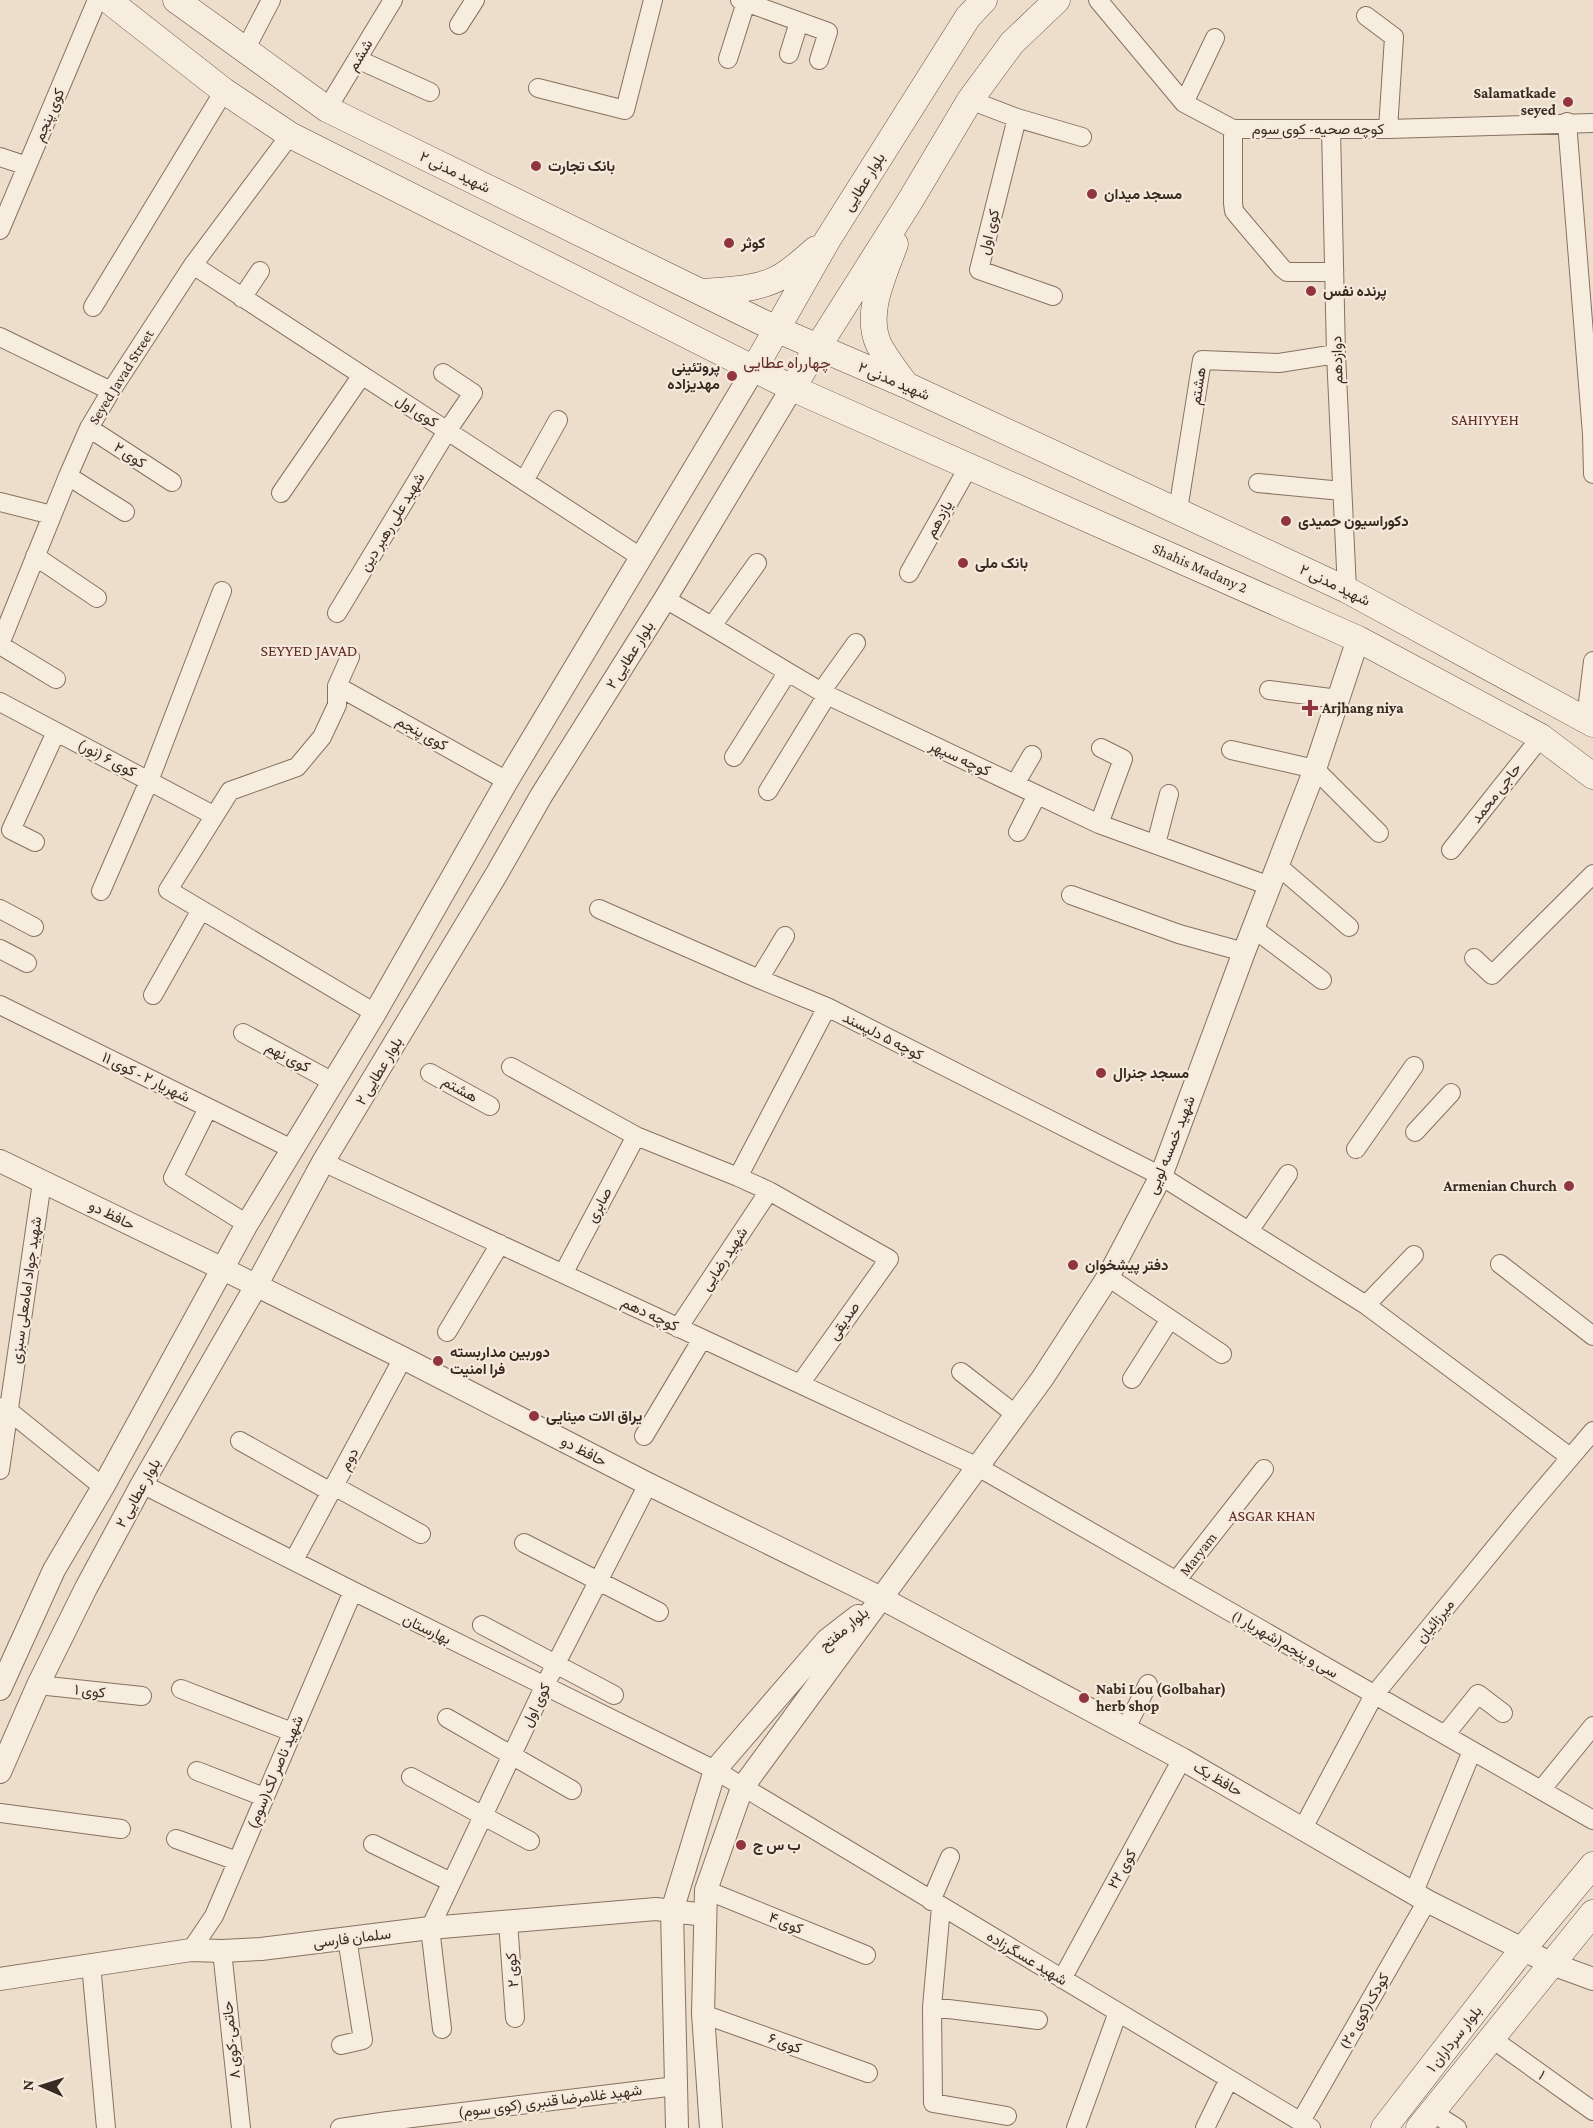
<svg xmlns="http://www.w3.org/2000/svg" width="1593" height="2128" viewBox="0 0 1593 2128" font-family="'Crimson Pro',Vazirmatn,serif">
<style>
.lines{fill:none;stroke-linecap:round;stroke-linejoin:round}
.minor-casing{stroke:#877161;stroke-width:20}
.tertiary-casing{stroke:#877161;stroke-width:24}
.secondary-casing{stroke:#695244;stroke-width:27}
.minor{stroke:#f7edde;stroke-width:18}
.tertiary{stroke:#f7edde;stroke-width:22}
.secondary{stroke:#f7edde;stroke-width:26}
.poi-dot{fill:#913641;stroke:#f4e9da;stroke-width:2}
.labels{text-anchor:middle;stroke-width:4.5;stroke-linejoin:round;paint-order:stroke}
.street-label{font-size:15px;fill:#392b23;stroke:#f4e9da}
.poi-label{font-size:15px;font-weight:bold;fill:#392b23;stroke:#f4e9da;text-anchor:start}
.neighbourhood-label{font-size:16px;fill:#622b26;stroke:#f4e9da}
</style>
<rect width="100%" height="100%" fill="#ecdecb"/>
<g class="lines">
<defs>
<path id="minor" d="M740,0L828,32L819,60
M1098,0L1184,103L1233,129H1388L1593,123
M1366,16L1394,37L1388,129
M459,25L475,0
M245,50L271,0
M789,54L799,22
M357,59L430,92
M728,59L746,2
M538,88L625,110L653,0
M970,100L1017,118L1082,137
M1184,103L1215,38
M327,109L393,0
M1017,118L979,270L1053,296
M1567,122L1592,434L1593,474
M1233,129V203L1234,211L1238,216L1282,268L1287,272H1334
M1331,129L1336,354L1347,590
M0,157L27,166
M0,230L97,0
M193,265L642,558
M242,298L260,271
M93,307L224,91
M0,337L111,391
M89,428L172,482
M68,476L125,512
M524,481L558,420
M1258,483L1342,491
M281,493L362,375
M0,502L52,515
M1178,510L1202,360L1279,363L1336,354
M35,556L97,598
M909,573L969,466
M665,599C720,630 773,664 827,695L1099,824L1270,886
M337,613L447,431L473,393L443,373
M712,626L757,563
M0,644L68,476L89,428L111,391L193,265L290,135
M0,645L56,679
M350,657L337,686V705L322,737L297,767L230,791L168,890L375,1013
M337,686L507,781
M1269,690L1338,699
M821,692L856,643
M0,702L213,815
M1586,719L1593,661
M1231,750L1315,769L1379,833
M734,757L787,673
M1015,784L1032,755
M768,791L827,695
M1099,824L1123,759L1101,748
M1018,832L1037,795
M35,842L11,830L56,732
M1156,844L1169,794
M1451,850L1541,737
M1278,866L1349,927
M101,891L149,781L222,591
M1071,895L1179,934L1244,952
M0,909L34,927
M599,909L759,979L827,1007L1161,1176L1366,1305L1570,1457
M1253,928L1322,980
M0,949L27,963
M1474,958L1492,975L1593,874
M759,979L785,936
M153,995L201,910
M0,1005L292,1149
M243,1033L333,1082
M511,1067L636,1136L738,1177L827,1007
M430,1073L490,1106
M208,1108L173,1178L247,1224
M1415,1132L1451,1093
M1356,1149L1414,1066
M323,1162L978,1467L1593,1820
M738,1177L769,1191L889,1259L800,1384
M1249,1231L1288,1174
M1500,1264L1593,1336
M563,1274L636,1136
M1108,1277L1222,1354
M1366,1305L1414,1255
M678,1328L769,1191
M447,1332L500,1244
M961,1372L1015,1414
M1132,1379L1170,1319
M2,1407L9,1411L103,1487
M644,1436L702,1339
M240,1441L331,1492
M0,1470L42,1182
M142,1484L353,1591L715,1770L1311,2128
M334,1486L421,1534
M524,1543L659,1612
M294,1560L403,1358
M1176,1581L1264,1469
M482,1625L614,1695
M38,1685L142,1696
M181,1689L292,1732
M447,1718L572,1790
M1126,1728L1148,1684
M1445,1735L1478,1694L1503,1713
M197,1771L264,1797
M411,1777L530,1841
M1541,1790L1593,1726
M0,1813L121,1829
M1303,1828L1374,1695L1525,1511L1593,1431
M176,1839L237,1861
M373,1844L451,1882
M706,1890L866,1955
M1414,1892L1472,1751
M931,1901L950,1857
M941,1907L932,2007L933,2103L1007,2116
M508,1922L515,2018
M191,1950L214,1916L353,1591
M222,1951L241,2128
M91,1964L106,2128
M1062,1979L1182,1759
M932,2007L1038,2020
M703,2014L868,2073
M442,2029L430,1928L544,1687L648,1484
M1491,2038L1593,2111
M341,2045L363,2040L347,1938
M1432,2112L1457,2128
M1301,2121L1427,1901
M340,2128L388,2121
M388,2128V2121L676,2086
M1076,2128L1118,2012
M1205,2128L1229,2079"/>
<path id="tertiary" d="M0,1161L223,1269L403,1358L648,1484L881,1598L1182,1759L1427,1901L1552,1964L1593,1979
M0,1689L54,1570L103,1487L247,1224L375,1013L507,781L754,369
M0,1772L38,1685L86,1588L142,1484L256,1286L323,1162L496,875L541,796L665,599L792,388
M0,1979L191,1950L222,1951L261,1949L430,1928L656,1909L705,1915
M677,2128L672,1911L715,1770L827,1640L858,1616
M711,2128L703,2014L706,1890L742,1788L1042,1379L1108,1277L1161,1176L1244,952L1315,769L1358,639"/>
<path id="secondary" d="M108,0L224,91L290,135L792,388L1358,639L1541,737L1593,776
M176,0L327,109L776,329L906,385L1347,590L1593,724
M895,244C884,275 864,313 879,345C886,359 897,372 906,385
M702,292C729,290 759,290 782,276C794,269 805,258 816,249
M754,369L828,239L968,17L984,0
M792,388L910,201L970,100L1012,43L1057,0
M1384,2128L1523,1949L1593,1865
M1419,2128L1593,1913"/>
</defs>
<use href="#minor" class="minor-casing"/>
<use href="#tertiary" class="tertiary-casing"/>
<use href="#secondary" class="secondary-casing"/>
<use href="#minor" class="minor"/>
<use href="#tertiary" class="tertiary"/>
<use href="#secondary" class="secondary"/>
</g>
<g class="poi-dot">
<circle cx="1568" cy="102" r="6"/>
<circle cx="536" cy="166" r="6"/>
<circle cx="1092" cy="194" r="6"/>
<circle cx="729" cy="243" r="6"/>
<circle cx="1311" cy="291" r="6"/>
<circle cx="732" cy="376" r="6"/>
<circle cx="1286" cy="521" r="6"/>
<circle cx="963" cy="563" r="6"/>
<path d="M1307 699h6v6h6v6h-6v6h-6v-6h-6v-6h6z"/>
<circle cx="1101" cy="1073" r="6"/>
<circle cx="1569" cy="1186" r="6"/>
<circle cx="1073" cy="1265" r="6"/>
<circle cx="438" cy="1361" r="6"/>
<circle cx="534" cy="1416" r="6"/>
<circle cx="1084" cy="1698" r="6"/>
<circle cx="741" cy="1845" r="6"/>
</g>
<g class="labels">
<g class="street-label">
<text transform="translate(360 55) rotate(-59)" y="5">ششم</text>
<text transform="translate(49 115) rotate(-67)" y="5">کوی پنجم</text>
<text x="1318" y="134">کوچه صحیه- کوی سوم</text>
<text transform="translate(455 172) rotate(26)" y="5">شهید مدنی ۲</text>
<text transform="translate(864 182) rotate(-58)" y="5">بلوار عطایی</text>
<text transform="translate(989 232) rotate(-76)" y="5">کوی اول</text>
<text transform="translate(1337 360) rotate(-92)" y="5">دوازدهم</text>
<text transform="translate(121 377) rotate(-58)" y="5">Seyed Javad Street</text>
<text transform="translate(894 381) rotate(23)" y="5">شهید مدنی ۲</text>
<text transform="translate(1198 386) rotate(-81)" y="5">هشتم</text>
<text transform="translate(417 411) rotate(33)" y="5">کوی اول</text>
<text transform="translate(130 455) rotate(33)" y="5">کوی ۲</text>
<text transform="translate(939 519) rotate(-61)" y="5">یازدهم</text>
<text transform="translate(392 522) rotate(-59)" y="5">شهید علی رهبر دین</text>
<text transform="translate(1200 568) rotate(24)" y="5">Shahis Madany 2</text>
<text transform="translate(1335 585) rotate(26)" y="5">شهید مدنی ۲</text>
<text transform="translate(630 655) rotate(-58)" y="5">بلوار عطایی ۲</text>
<text transform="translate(422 733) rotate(29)" y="5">کوی پنجم</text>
<text transform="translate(107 758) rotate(28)" y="5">کوی ۶ (نور)</text>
<text transform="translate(960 758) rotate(25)" y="5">کوچه سپهر</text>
<text transform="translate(1496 793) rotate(-52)" y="5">حاجی محمد</text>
<text transform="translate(883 1036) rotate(27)" y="5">کوچه ۵ دلپسند</text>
<text transform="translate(288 1057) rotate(28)" y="5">کوی نهم</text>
<text transform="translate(379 1071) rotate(-59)" y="5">بلوار عطایی ۲</text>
<text transform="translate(146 1077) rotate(26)" y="5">شهریار ۲ - کوی ۱۱</text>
<text transform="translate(460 1089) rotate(29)" y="5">هشتم</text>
<text transform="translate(1171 1145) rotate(-68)" y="5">شهید خمسه لویی</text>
<text transform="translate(599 1205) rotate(-62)" y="5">صابری</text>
<text transform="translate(112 1215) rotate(26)" y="5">حافظ دو</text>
<text transform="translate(724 1259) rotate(-57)" y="5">شهید رضایی</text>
<text transform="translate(26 1290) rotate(-82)" y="5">شهید جواد امامعلی سبزی</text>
<text transform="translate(650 1314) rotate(25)" y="5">کوچه دهم</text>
<text transform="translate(844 1321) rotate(-55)" y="5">صدیقی</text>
<text transform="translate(584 1451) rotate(27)" y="5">حافظ دو</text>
<text transform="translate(349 1459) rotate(-62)" y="5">دوم</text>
<text transform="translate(138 1493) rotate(-61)" y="5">بلوار عطایی ۲</text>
<text transform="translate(1198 1554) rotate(-52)" y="5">Maryam</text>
<text transform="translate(1435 1621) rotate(-51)" y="5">میرزائیان</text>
<text transform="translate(427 1629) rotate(26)" y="5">بهارستان</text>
<text transform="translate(844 1629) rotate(-40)" y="5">بلوار مفتح</text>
<text transform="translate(1285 1644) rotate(30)" y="5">سی و پنجم(شهریار ۱)</text>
<text transform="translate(90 1691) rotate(6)" y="5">کوی ۱</text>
<text transform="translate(536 1705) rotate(-64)" y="5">کوی اول</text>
<text transform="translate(275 1772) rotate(-67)" y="5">شهید ناصر لک(سوم)</text>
<text transform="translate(1218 1779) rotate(30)" y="5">حافظ یک</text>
<text transform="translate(1122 1869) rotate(-61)" y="5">کوی ۲۲</text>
<text transform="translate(786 1923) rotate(22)" y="5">کوی ۴</text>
<text transform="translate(352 1938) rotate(-7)" y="5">سلمان فارسی</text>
<text transform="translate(1027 1958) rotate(31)" y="5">شهید عسگرزاده</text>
<text transform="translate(512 1970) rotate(-94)" y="5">کوی ۲</text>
<text transform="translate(1364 2011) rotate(-60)" y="5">کودک(کوی ۲۰)</text>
<text transform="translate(1454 2039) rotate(-52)" y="5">بلوار سرداران ۱</text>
<text transform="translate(231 2040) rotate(-96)" y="5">حاتمی-کوی ۸</text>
<text transform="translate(785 2043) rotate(20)" y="5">کوی ۶</text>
<text transform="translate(1542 2075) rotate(36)" y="5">۱</text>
<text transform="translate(550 2101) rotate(-7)" y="5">شهید غلامرضا قنبری (کوی سوم)</text>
</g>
<g class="poi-label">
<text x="1556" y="98" text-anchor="end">Salamatkade<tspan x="1556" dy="17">seyed</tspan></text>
<text x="548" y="171">بانک تجارت</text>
<text x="1104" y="199">مسجد میدان</text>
<text x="741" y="248">کوثر</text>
<text x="1323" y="296">پرنده نفس</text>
<text x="720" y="372" text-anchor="end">پروتئينی<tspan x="720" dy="17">مهديزاده</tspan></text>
<text x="1298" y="526">دکوراسیون حمیدی</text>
<text x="975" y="568">بانک ملی</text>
<text x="1322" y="713">Arjhang niya</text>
<text x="1113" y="1078">مسجد جنرال</text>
<text x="1557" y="1191" text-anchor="end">Armenian Church</text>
<text x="1085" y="1270">دفتر پیشخوان</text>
<text x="450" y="1357">دوربین مداربسته<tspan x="450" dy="17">فرا امنیت</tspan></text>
<text x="546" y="1421">یراق الات مینایی</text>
<text x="1096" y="1694">Nabi Lou (Golbahar)<tspan x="1096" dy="17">herb shop</tspan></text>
<text x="753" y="1850">ب س ج</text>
</g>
<g class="neighbourhood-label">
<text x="787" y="368">چهارراه عطایی</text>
<text x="1485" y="425">SAHIYYEH</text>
<text x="309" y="656">SEYYED JAVAD</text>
<text x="1272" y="1521">ASGAR KHAN</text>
</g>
</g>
<g transform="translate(42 2086) rotate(273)" stroke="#f4e9da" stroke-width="4.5" paint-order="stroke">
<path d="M0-4.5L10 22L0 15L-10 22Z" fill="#392b23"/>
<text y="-9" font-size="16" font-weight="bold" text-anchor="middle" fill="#392b23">N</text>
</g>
</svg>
